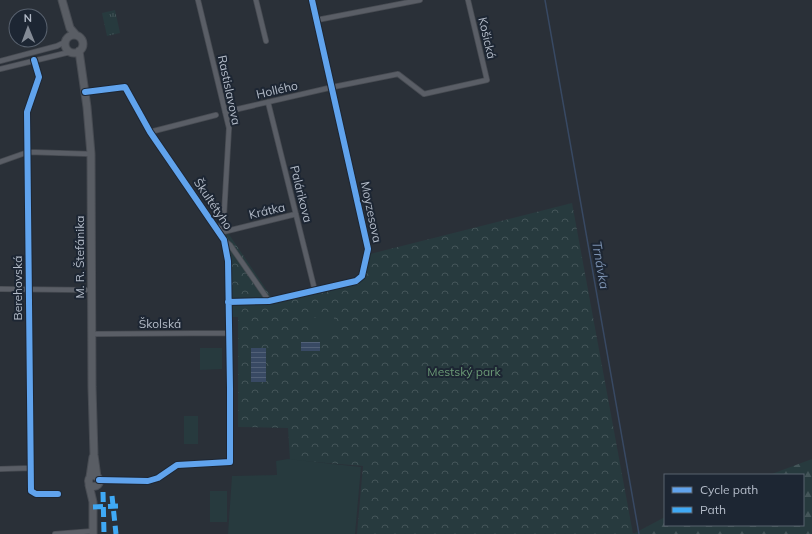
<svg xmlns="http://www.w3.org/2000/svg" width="812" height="534" viewBox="0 0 812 534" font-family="Mulish,sans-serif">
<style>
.grass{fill:url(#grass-tufts)}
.forest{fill:url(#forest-firs)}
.park{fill:url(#park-crowns)}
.pitch{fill:#273a3e}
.water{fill:url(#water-rules)}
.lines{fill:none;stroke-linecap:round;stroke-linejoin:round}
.stream{stroke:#384963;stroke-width:1.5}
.street-casing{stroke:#484c53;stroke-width:6}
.secondary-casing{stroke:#484c53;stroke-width:9}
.street{stroke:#5a5e66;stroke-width:4.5}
.secondary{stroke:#595d64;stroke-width:7}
.quiet{stroke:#3fa9f5;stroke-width:5;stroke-dasharray:10 5;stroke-linecap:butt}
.cycleway-casing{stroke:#1d2633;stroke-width:8}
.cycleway{stroke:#60a3ed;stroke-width:6}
.labels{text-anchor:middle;stroke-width:4;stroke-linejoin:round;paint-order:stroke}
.street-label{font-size:12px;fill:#b4bcc9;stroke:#1d2633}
.park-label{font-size:12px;fill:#6b9a76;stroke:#1d2633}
.water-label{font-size:13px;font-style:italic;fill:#7c92b1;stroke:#1d2633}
</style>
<defs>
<pattern id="grass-tufts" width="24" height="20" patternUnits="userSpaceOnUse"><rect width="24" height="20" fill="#273a3e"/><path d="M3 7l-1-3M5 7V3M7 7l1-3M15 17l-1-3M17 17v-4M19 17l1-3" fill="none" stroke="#445559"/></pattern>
<pattern id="forest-firs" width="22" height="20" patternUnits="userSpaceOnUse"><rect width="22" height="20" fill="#273a3e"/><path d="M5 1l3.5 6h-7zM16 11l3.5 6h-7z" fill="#445559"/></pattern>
<pattern id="park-crowns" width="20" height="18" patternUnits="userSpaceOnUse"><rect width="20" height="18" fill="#273a3e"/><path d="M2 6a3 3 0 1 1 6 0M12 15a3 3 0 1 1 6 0" fill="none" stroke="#445559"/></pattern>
<pattern id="water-rules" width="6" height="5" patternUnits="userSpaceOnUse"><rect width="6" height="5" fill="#384963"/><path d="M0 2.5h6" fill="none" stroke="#526178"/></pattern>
</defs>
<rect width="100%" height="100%" fill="#2a3038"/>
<path class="grass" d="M115,10L120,33L107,36L102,13Z"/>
<path class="forest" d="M812,459V534H633L665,517V525H803V475H769Z"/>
<path class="park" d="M572,203L633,534H357L363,466L290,460L288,428L238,427V317H231V262L225,235L228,233L272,298L274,303L358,283L363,279L370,254Z"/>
<path class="pitch" d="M311,318H334V330H311Z
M200,348H222V369L200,370Z
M184,416H198V444H184Z
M288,459L361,467L355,534H228L232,476L277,475L276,461Z
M210,491H227V522H210Z"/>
<path class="water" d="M301,342H320V351H301Z
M251,348H266V382H251Z"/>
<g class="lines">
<path class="stream" d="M545,0L639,534"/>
<defs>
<path id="street" d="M198,0L229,128L224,215L219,233
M256,0L266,41
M317,20L420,0
M34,60L39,77L27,112L31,491L36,494H58
M0,61L57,46L65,42
M0,69L70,52
M85,92L125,87L150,132L224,240L228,261L230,388V462L177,465L158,478L148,481L99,480
M268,102L315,291
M225,112L333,87L398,74L424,94L487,80L468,0
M150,132L216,115
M0,162L28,152L91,154
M219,233L296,214
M224,240L230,245L269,301
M0,289L86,290
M228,302L269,301L356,281L362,276L368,249L312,0
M92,334L228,333
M0,469L31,468
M55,534L93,531"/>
<path id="secondary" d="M62,0L70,28L76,35
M65 44a9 9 0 1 1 18 0a9 9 0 1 1-18 0Z
M79,51L87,107L91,154L92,387L94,455L97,477
M88.5 481a5.5 5.5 0 1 1 11 0a5.5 5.5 0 1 1-11 0Z
M90,477L93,457
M89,485L93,502V534"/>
</defs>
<use href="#street" class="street-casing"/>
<use href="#secondary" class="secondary-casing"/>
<use href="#street" class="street"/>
<use href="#secondary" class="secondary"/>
<path class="quiet" d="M103,492L104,534
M112,496L116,534
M93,507L119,506"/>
<defs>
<path id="cycleway" d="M34,60L39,77L27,112L31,491L36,494H58
M85,92L125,87L150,132L224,240L228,261L230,388V462L177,465L158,478L148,481L99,480
M228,302L269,301L356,281L362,276L368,249L312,0"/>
</defs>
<use href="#cycleway" class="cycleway-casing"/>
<use href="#cycleway" class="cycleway"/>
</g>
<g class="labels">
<g class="street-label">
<text transform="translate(487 38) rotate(77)" y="4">Košická</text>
<text transform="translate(229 90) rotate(78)" y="4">Rastislavova</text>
<text transform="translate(277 90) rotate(-13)" y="4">Hollého</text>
<text transform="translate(301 194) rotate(76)" y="4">Palárikova</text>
<text transform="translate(213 204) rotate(56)" y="4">Škultétyho</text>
<text transform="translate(267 211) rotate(-13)" y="4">Krátka</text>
<text transform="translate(371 212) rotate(78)" y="4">Moyzesova</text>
<text transform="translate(80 257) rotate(-90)" y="4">M. R. Štefánika</text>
<text transform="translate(18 288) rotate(-90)" y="4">Berehovská</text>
<text x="160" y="328">Školská</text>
</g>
<g class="park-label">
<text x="464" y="376">Mestský park</text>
</g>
<g class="water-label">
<text transform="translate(601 265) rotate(80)" y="5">Trnávka</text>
</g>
</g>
<rect x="664" y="474" width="140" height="52" fill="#1d2633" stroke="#59626f"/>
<rect x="672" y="487" width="20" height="6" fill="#60a3ed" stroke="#59626f"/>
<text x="700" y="494" font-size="12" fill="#b4bcc9">Cycle path</text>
<rect x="672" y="507" width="20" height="6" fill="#3fa9f5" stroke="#59626f"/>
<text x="700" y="514" font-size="12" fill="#b4bcc9">Path</text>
<g transform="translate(28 28) rotate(359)"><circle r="19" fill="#1d2633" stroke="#59626f"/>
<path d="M0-3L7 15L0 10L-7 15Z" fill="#848b96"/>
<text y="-6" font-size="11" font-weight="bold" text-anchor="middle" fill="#b4bcc9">N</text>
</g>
</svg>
